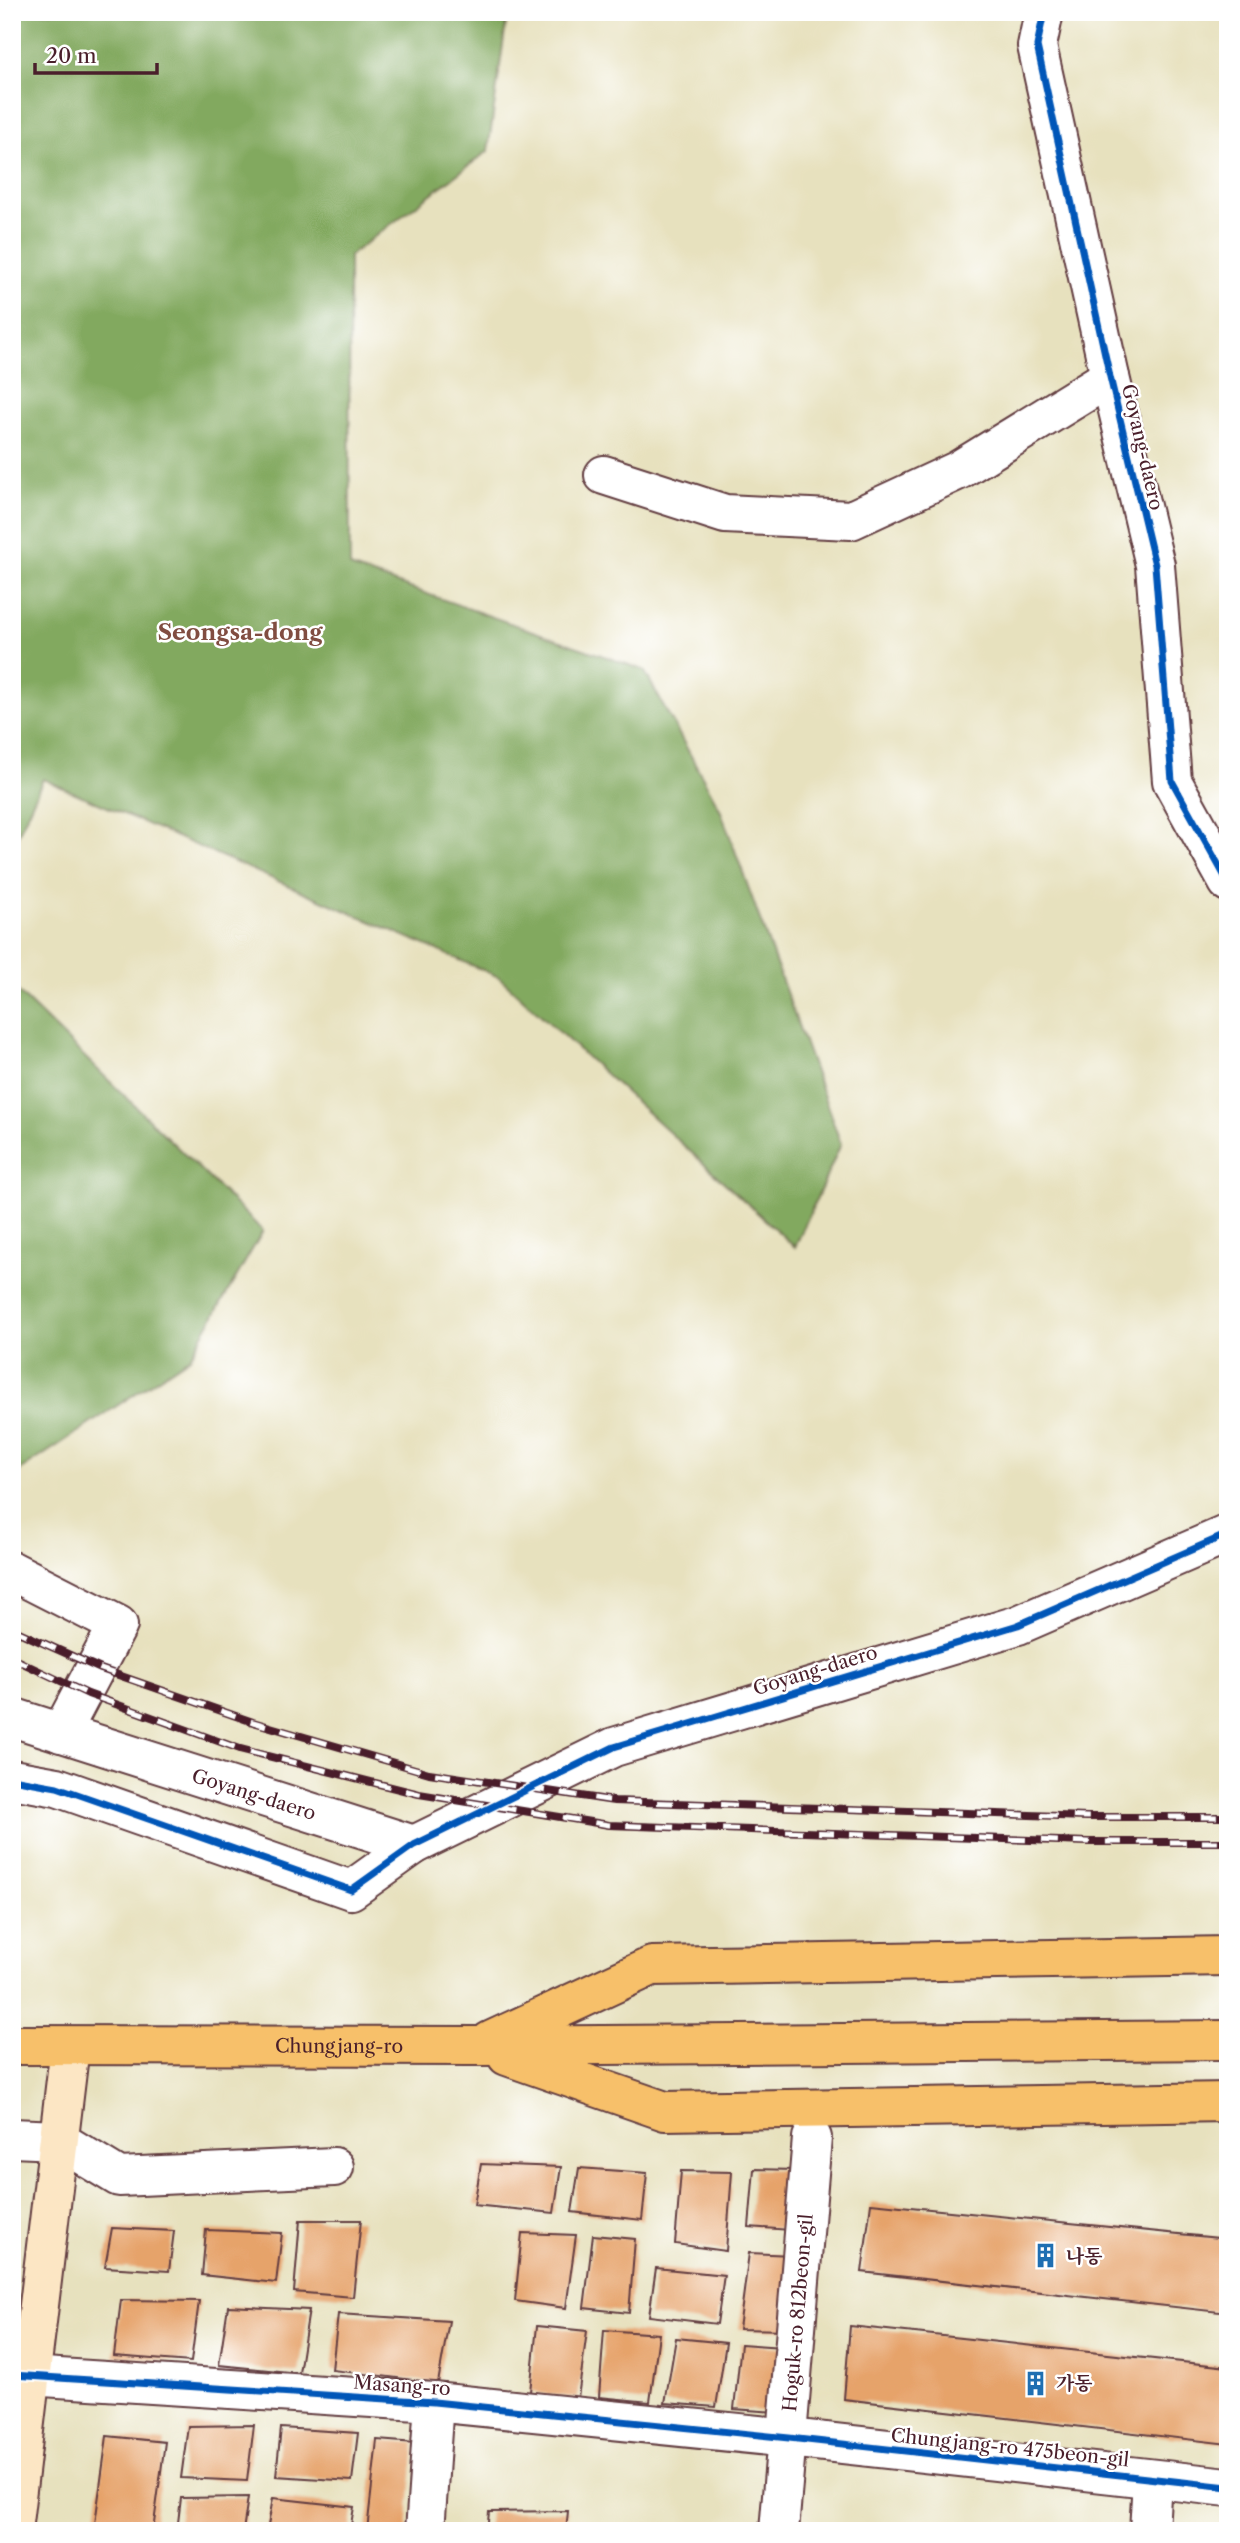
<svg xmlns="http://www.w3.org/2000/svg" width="1240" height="2543" viewBox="0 0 1240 2543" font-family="'Libre Caslon Text','Noto Serif KR',serif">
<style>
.forest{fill:#82a95f;stroke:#666445;stroke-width:2}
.building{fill:#e6a36b}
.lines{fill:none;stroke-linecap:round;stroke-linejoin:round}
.street-casing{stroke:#623c41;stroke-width:42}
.secondary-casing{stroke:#623c41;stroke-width:42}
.primary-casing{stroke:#623c41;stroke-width:42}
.street{stroke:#fff;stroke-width:38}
.secondary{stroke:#fce6c4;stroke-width:38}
.primary{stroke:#f7c06b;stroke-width:38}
.rail-casing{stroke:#4a1f2b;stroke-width:8}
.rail{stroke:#fff;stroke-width:5;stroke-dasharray:16;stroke-linecap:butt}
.cycleway-casing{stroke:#fff;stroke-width:11}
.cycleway{stroke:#0057b8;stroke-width:7}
.labels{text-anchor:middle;stroke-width:5;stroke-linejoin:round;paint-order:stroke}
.street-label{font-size:19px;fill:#4a1f2b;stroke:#fff}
.poi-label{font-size:19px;font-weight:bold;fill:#4a1f2b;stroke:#fff;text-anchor:start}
.quarter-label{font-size:23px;font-weight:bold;fill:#814d41;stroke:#fff}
</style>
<rect width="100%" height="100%" fill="#fff"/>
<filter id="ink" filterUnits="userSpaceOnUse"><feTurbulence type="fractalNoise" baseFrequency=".0143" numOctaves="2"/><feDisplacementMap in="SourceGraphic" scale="14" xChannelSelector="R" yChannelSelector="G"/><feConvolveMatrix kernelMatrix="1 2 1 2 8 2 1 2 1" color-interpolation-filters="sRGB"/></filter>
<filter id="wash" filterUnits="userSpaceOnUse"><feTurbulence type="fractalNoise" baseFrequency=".00686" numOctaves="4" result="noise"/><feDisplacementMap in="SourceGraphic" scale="28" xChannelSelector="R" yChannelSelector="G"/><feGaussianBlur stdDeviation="1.57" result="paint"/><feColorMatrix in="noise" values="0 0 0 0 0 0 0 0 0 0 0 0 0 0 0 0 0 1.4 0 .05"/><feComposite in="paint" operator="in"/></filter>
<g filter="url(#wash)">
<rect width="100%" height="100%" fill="#e7e1be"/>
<path class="forest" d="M12,12H495L506,23L488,151L349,256L350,567L644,670L720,809L841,1144L795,1247L499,977L43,779L12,848Z
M12,986L263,1231L190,1357L12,1476Z"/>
<g id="blocks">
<path class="building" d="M481,2164L561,2167L554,2213L474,2205Z
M579,2168L647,2173L642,2220L572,2212Z
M754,2169L795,2170L790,2230L749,2227Z
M681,2171L732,2172L726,2251L675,2244Z
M871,2203L1228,2239V2313L862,2272Z
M300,2220H361L353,2297L294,2292Z
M112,2228L174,2231L169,2271L105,2267Z
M206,2230L282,2233L276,2283L202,2275Z
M522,2233L576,2235L566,2308L515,2301Z
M593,2235L635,2239L629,2313L584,2308Z
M749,2253L791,2255L785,2330L739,2329Z
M656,2268L724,2275L717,2324L649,2316Z
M121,2300L199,2301L191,2362L114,2356Z
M228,2306L309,2310L299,2373L219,2365Z
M338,2314L449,2321L438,2383L332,2370Z
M537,2326L587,2331L578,2398L530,2392Z
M850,2326L1228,2367V2444L844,2399Z
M604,2330L659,2334L650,2402L599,2397Z
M676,2338L726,2343L716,2407L665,2403Z
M741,2344L782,2347L777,2412L734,2409Z
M254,2425L247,2481L181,2478L188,2426Z
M281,2428L358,2433L352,2481L276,2476Z
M107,2436L165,2442L153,2531H94Z
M377,2440L415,2443L407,2531H367Z
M248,2497L243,2531H177L181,2498Z
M273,2498L354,2507L350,2531H267Z
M568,2511L566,2531H487L489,2512Z
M680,2526L723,2529V2531H679Z"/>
</g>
</g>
<g filter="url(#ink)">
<use href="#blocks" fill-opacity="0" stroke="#623c41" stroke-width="2"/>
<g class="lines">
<defs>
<g id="street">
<path d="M1044,12L1037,46L1110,377L1155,565L1172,781L1228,882"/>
<path d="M604,475L725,514L851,520L959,470L1110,377"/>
<path d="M12,1571L118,1625L61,1733"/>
<path id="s1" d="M12,1717L414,1845"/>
<path d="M12,1779L57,1787L351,1890L414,1845L614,1747L1018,1625L1228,1534"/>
<path d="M12,2138L58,2140L119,2177L334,2167"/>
<path d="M12,2375L434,2402L789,2438L1228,2487"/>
<path d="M425,2531L434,2402"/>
<path id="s2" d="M779,2531L812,2138"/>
<path d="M1149,2531L1152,2479"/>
</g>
<path id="secondary" d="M12,2531L70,2046"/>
<g id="primary">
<path d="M490,2041L652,1966L1228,1956"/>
<path id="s3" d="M12,2045L479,2046L1228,2040"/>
<path d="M507,2056L665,2111L1228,2102"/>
</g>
</defs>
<use href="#street" class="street-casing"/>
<use href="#secondary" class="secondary-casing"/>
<use href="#primary" class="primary-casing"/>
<use href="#street" class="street"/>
<use href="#secondary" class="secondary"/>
<use href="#primary" class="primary"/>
<defs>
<path id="rail" d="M12,1629L101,1669L253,1722L429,1773L614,1801L1087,1817H1228
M12,1658L88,1694L240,1749L419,1794L609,1825L1088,1842H1228"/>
</defs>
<use href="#rail" class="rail-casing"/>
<use href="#rail" class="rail"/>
<defs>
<path id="cycleway" d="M1044,12L1037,46L1110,377L1155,565L1172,781L1228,882
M12,1779L57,1787L351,1890L414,1845L614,1747L1018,1625L1228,1534
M12,2375L434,2402L789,2438L1228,2487"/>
</defs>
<use href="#cycleway" class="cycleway-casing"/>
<use href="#cycleway" class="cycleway"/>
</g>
</g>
<defs>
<symbol id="building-bare" viewBox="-9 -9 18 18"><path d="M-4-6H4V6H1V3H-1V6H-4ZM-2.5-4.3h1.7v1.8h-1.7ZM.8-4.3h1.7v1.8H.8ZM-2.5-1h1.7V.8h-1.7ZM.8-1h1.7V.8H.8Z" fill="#1f6fb2" stroke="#fff" stroke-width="2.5" paint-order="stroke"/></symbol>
</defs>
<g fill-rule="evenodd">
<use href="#building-bare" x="1028" y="2238" width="35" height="35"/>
<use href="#building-bare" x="1018" y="2366" width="35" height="35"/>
</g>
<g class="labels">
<g class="street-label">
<text transform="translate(1143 447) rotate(77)" y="7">Goyang-daero</text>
<text transform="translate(815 1670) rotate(-17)" y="7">Goyang-daero</text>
<text dy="7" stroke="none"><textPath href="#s1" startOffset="254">Goyang-daero</textPath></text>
<text dy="7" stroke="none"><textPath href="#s3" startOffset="327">Chungjang-ro</textPath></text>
<text dy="7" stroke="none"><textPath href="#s2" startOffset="219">Hoguk-ro 812beon-gil</textPath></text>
<text transform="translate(402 2385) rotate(4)" y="7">Masang-ro</text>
<text transform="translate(1010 2447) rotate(6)" y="7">Chungjang-ro 475beon-gil</text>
</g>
<g class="poi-label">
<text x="1066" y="2263">나동</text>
<text x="1056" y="2390">가동</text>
</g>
<g class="quarter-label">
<text x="240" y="640">Seongsa-dong</text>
</g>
</g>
<rect width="1240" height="2543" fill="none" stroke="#fff" stroke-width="42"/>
<path d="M35 63v10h122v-10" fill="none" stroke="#4a1f2b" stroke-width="3.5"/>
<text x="46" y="63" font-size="21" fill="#4a1f2b" stroke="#ffffff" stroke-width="5" paint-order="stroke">20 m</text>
</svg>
